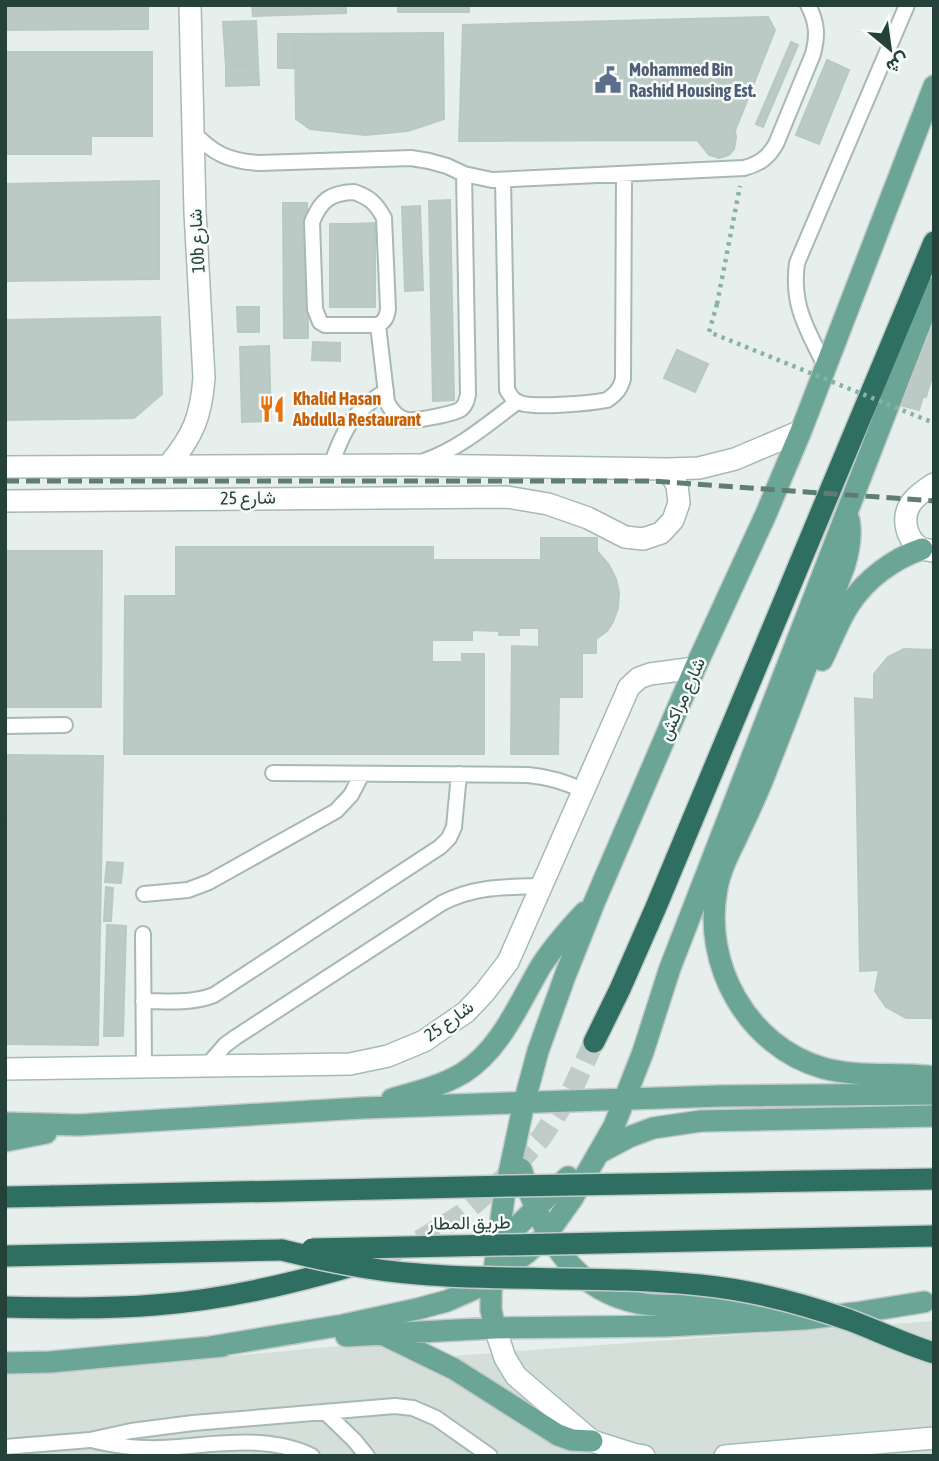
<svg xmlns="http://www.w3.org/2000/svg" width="939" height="1461" viewBox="0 0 939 1461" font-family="'Asap Condensed',Vazirmatn,sans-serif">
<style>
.built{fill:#d4dfda}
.building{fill:#bbcac4;stroke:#b8c9c2;stroke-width:2}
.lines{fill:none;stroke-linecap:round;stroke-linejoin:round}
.highway-tunnel{stroke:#bfccc8;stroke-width:21;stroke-dasharray:21 10;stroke-linecap:butt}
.lane-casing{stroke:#a8b8b2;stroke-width:18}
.street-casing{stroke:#a8b8b2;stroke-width:24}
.secondary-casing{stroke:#a4bbb3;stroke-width:24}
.primary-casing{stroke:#c2cac8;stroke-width:24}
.highway-casing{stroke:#c2cac8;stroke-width:24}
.path{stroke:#86b3a5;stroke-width:4.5;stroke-dasharray:3.5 5;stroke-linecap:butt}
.lane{stroke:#fff;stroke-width:14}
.street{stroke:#fff;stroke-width:21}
.secondary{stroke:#fff;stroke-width:21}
.primary{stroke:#6aa596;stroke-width:21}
.highway{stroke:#2f6f62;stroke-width:21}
.rail{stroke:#5f7d75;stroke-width:5;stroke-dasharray:14 7;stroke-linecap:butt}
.highway-bridge-casing{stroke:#c2cac8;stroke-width:24;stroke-linecap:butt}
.path-bridge{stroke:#86b3a5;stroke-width:4.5;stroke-dasharray:3.5 5;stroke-linecap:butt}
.highway-bridge{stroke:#2f6f62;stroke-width:21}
.labels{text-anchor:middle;stroke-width:5;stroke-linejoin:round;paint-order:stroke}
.service-label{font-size:18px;font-weight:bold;fill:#4e5e75;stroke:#f7fbf9;text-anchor:start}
.street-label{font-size:18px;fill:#24423a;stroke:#f7fbf9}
.food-label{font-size:18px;font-weight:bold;fill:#c56008;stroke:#f7fbf9;text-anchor:start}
</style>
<rect width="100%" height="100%" fill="#e6efeb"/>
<path class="built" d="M934,1321V1456H5V1370H32L169,1362L372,1343L437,1357Z"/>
<path class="building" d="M5,5H148V29L5,30Z
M252,5H346V13L253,16Z
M398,5H469V12H398Z
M768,17L775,30L735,131L736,138L734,149L729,155L719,158L709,155L697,140L459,141L463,25Z
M256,21L258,64L226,66L223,22Z
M443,33L444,119L408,131L365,135L310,129L296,119L295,34Z
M278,34H295V68H278Z
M791,42L798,45L763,127L756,124Z
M5,52H152V136H91V154H5Z
M827,60L849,70L819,144L796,135Z
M258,64L259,85L226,86V66Z
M159,181V279L5,281V184Z
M450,200L454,400L433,401L429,201Z
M283,203H307L308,338H284Z
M420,206L423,290L405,291L402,207Z
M375,223V307H352V224Z
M330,224H352V307H330Z
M237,307H259V332H238Z
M160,317L162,394L134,418L5,420V320Z
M922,324L934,328V370L910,363Z
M313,342L340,343V361L312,360Z
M269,346L271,421L242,422L240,347Z
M677,350L708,364L695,392L664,378Z
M910,363L934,370L926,397L901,390Z
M905,391L923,397L919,410L900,405Z
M541,538H597V551L609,565L616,579L619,592L618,608L613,622L607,631L596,639V653H582V697H559L558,754H511L512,646L539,647V628H519V635H499V631L472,630V640H432V662H462V654H484V754H124L125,596H176V547H433V560H541Z
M5,551H102L101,707H5Z
M904,649L934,650V1018H906L886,1007L875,991L879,970L860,971L855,698L874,700V674L888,657Z
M5,755L103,756L102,819L5,818Z
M5,818L102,819L98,1045L5,1044Z
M107,862L123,863L121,883L105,882Z
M106,887L113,888L111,921H104Z
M107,925L126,926L123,1036H104Z"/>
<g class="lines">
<path class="highway-tunnel" d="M362,1263L414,1244L461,1215L503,1179L541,1138L571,1092L594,1042"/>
<defs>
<path id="lane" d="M192,131C213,154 229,161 259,163L411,158L429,161L447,166L464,174L492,180L744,168C759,164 768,158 776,144L813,54C818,35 817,22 808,5
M503,180L507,390C510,394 512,400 518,402C530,409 592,403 607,400C616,394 620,389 623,379L624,174
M354,192C369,197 376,203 384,218L388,309C387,317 385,321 378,325H325L320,322L315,309L312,222C321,200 330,193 354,192Z
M378,325L387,402C391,410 397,418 407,420C416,421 454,414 461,409C466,405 467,400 468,394L464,174
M826,368C808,330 791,307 797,263L907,5
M424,461C459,449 488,424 517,402
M331,465C344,429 352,412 386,391
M5,726L65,725
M273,773L528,775C549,777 565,781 583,791
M144,894L188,890L209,882L336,811L351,795L362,774
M143,934L144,1068
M143,1001C167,1001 191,1004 214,995L440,847L449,838L454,827L459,774
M206,1067L225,1045L236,1037L442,903C475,886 505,887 542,886
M325,1412L354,1440L367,1456
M95,1441C117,1446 138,1449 160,1448C210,1446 266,1433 312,1456
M5,1447L90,1440L131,1431L193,1423L395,1406L413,1408L436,1418L490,1456"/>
<path id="street" d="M168,466C193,436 201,417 204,378L195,212L190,5
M5,467L413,465L667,469L699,468L735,459L801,431
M5,501L507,497L548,504L588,518L625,537L643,539L661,533L673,520L679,503L677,485L667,469"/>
<path id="secondary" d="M934,484C926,489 917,495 911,503C901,518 906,540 922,549C926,550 930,550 934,551
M5,1069L350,1064L388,1056L424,1041L466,1012L484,993L508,962L629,687L639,678L650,674L695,668
M495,1328L505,1358L516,1376L592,1441L633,1454L644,1456
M725,1456L934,1438"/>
<path id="primary" d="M849,520C852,536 849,551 844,567C819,633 794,700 768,766C759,791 747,815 736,839C728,855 720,871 717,888C702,964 747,1046 823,1068C859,1078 897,1072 934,1077
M822,660C831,642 838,622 849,605C866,579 893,559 922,549
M392,1099C417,1092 441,1086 463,1073C501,1049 519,1003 541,966C554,946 569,929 585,912
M5,1123L79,1125L362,1108L720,1096L934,1094
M5,1141L46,1133
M599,1153L629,1137L653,1128L701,1121L934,1116
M521,1169C541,1230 569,1289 638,1303C657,1307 677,1305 696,1305C725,1305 754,1304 782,1304
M496,1247L568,1177
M495,1328L491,1310V1293L504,1197L524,1103L538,1051L565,976L594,903L695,668L766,514L801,431L934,86
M382,1334L454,1369L558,1435L572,1440L592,1441
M346,1336L495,1328L665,1326L804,1319L855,1313L924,1302
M210,1347L343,1325L417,1309L447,1301L472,1290L493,1278L528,1252L547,1234L572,1199L614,1126L643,1052L670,968L934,288
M5,1363L50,1362L223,1346"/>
<path id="highway" d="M594,1042L620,989L656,907L934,242
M5,1197L54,1196
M5,1256L282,1250
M5,1307C55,1308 105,1309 155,1305C225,1300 292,1284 359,1264"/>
</defs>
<use href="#lane" class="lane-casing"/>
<use href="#street" class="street-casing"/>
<use href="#secondary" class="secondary-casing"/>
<use href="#primary" class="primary-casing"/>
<use href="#highway" class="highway-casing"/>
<path class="path" d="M717,304L740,186"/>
<use href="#lane" class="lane"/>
<use href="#street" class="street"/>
<use href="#secondary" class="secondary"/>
<use href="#primary" class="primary"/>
<use href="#highway" class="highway"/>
<path class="rail" d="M5,481H653L934,501"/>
<defs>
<path id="highway-bridge" d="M54,1196L513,1186L934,1179
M312,1249L934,1236
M282,1250C327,1261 372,1271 418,1274C511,1282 606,1275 700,1285C751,1290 801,1303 849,1320C878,1331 905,1344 934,1353"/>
</defs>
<use href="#highway-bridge" class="highway-bridge-casing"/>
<path class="path-bridge" d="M717,304L709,332L934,423"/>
<use href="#highway-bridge" class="highway-bridge"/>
</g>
<defs>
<symbol id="civic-bare" viewBox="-9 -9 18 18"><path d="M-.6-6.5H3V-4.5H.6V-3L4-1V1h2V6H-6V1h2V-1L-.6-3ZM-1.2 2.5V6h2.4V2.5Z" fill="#5c6f8a" stroke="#f7fbf9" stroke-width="2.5" paint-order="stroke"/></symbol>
<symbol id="restaurant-bare" viewBox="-9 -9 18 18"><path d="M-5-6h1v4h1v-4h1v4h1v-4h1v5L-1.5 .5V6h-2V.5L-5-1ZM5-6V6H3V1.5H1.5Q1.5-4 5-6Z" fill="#e8710a" stroke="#f7fbf9" stroke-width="2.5" paint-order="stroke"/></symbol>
</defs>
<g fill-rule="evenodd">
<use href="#civic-bare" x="589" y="61" width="38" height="38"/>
<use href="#restaurant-bare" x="253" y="390" width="38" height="38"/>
</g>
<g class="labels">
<g class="service-label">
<text x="629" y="76">Mohammed Bin<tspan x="629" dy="21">Rashid Housing Est.</tspan></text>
</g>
<g class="street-label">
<text transform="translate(197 241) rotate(-93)" y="6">10b شارع</text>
<text transform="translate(248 498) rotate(-1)" y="6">شارع 25</text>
<text transform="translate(682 699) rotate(-66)" y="6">شارع مراكش</text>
<text transform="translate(449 1021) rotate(-36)" y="6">شارع 25</text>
<text transform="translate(469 1223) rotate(-1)" y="6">طريق المطار</text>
</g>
<g class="food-label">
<text x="293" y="405">Khalid Hasan<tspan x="293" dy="21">Abdulla Restaurant</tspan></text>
</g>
</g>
<rect width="939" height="1461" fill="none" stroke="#24423a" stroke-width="14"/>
<g transform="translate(890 49) rotate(151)" stroke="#f7fbf9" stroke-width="5" paint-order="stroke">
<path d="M0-5L12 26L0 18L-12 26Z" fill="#24423a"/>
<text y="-10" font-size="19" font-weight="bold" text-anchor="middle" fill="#24423a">ش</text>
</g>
</svg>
